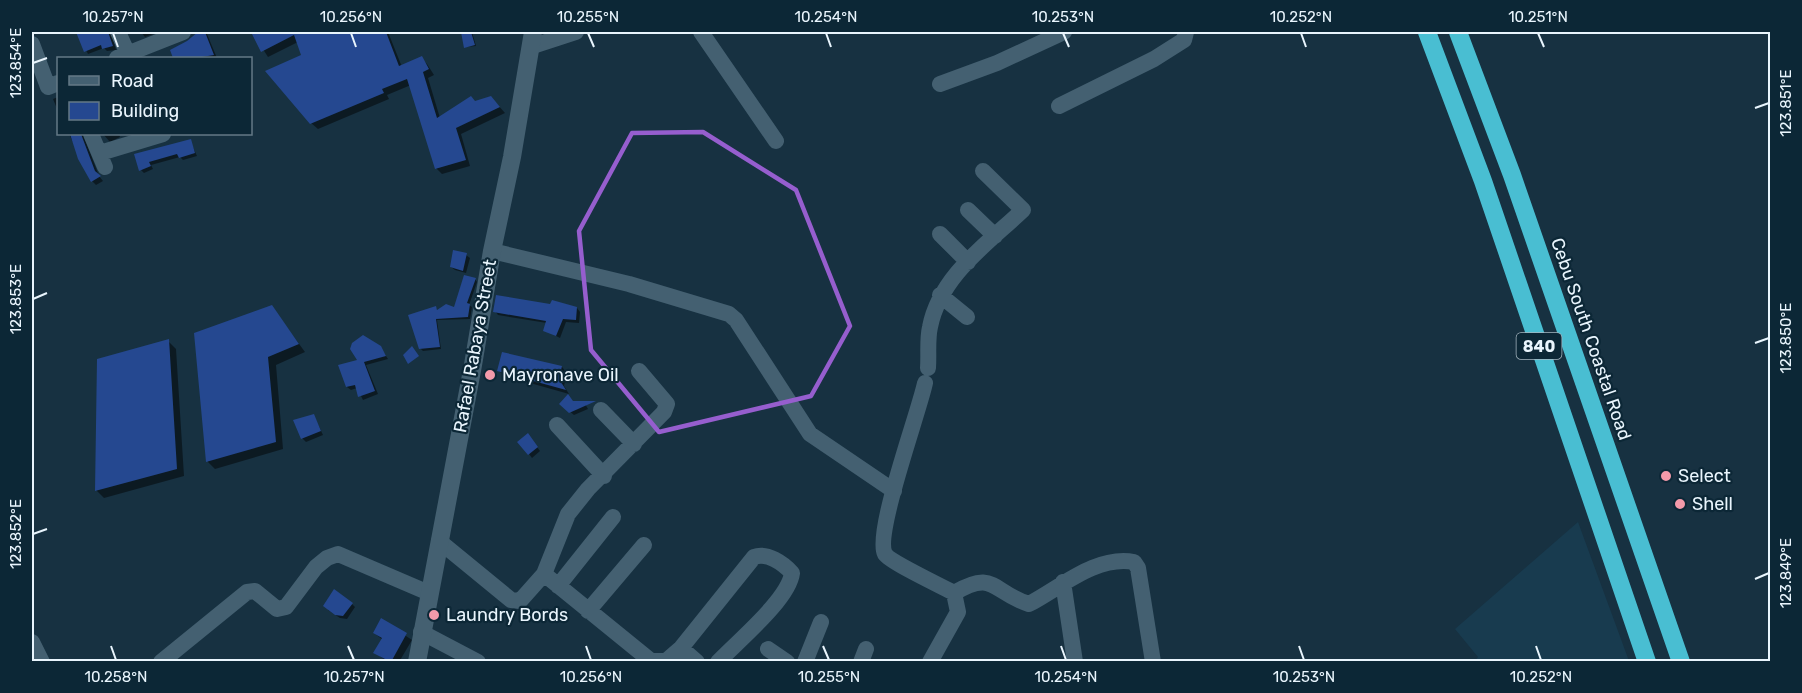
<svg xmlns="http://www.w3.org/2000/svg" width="1802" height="693" viewBox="0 0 1802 693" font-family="Rubik,sans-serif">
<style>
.built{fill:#183b4f}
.shadow{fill:#0007}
.building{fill:#254890}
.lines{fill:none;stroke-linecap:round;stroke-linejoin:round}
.street{stroke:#446071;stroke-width:16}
.secondary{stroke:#446071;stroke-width:18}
.highway{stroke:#49bed2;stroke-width:18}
.marked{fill:none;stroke:#965ece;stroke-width:4.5;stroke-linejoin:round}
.ticks{fill:none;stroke:#e9f5fd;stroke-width:2}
.poi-dot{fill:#f39aaa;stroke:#0c2736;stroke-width:2}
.labels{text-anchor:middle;stroke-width:4.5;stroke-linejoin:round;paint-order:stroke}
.shield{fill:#0c2736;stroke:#a7b7c1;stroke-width:1.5}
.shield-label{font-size:16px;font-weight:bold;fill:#e9f5fd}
.street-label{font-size:18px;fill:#e9f5fd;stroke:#0c2736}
.poi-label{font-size:18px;fill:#e9f5fd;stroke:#0c2736;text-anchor:start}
.neatline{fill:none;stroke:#e9f5fd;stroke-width:2}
.ticks-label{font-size:15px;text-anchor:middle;fill:#e9f5fd}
</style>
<rect width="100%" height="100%" fill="#173141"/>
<path class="built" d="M1578,522L1629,661H1475L1478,657L1455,629Z"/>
<path class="shadow" d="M77,32H111L116,50L107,51L104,48L88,54Z
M141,32H155L156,33L145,37Z
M202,32L207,34L217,58H175L172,51Z
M252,32H341L344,40L360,35L359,32H388L402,67L421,58L427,64L434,75L428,78L440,118L475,102L497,104L505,113L461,134L470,166L442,174L436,168L411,85L387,95L389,99L318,129L311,123L303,56L298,42L268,57Z
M462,32H472L476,46L466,47Z
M58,97V111L53,99Z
M69,134H85L84,137L99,176L103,181L96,185L92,181Z
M103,134H119L120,137L110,142Z
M190,141L197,156L183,160L180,157L151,165L153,169L144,173L141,170L136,155Z
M466,255L470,258L466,273L455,270L451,267Z
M475,279L477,282L469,305L472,307L470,319L437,320L441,349L423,351L420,348L435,307L438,311L455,309Z
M272,307L305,352L276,365L283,449L215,469L208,462L196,334Z
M577,308L580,312L579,323L566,322L560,338L545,330L547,323L498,315L495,311Z
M363,336L380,347L388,359L366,365L378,394L363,400L357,388L351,390L347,387L359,360Z
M168,341L176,349L184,476L104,498L96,490Z
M562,367L567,373L564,386L569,394L505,376L499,371Z
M584,402L588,409L574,415L561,404Z
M314,416L323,435L306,442L302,438Z
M531,439L540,451L532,458L529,454Z
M352,604L355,607L347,619L340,618L328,610Z
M382,620L412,640L399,662H387L375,652L383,640L374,633Z"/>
<path class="building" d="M76,32H108L113,46L102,49L101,45L84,52Z
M198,32H205L214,55L196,58H173L170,50L187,41Z
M251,32H386L399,66L422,56L429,69L423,72L437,118L471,96L475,101L491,96L500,107L456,128L466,160L435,169L407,79L382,89L384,93L310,124L265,71L301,55L294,35L261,52Z
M461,32H471L475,45L464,48Z
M70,134H81L95,171L101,176L91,182L78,159Z
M191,139L195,153L179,158L177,154L149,162L151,166L139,171L134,154Z
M453,250L467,253L463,271L450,267Z
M464,275L476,278L467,303L470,304L468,317L436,319L440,347L419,349L408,315L436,306L437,310L446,304L454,307Z
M496,295L550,304L552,300L577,307L576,320L563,319L556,336L543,331L546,321L493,312Z
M272,305L299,344L268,357L276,442L206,462L194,333Z
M363,335L381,346L386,356L364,362L375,391L358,397L355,385L346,387L338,365L357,360L350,349L352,343Z
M169,339L177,469L95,491L97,359Z
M412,346L419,356L408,364L403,355Z
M502,352L562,366L559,379L566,390L497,371Z
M568,394L573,401H596L569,413L559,404Z
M314,414L321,431L301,439L293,420Z
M528,433L538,447L528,455L517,442Z
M334,589L353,603L343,616L335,615L323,606Z
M381,618L407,633L391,662L373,653L382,638L373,633Z"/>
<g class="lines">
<path class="street" d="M118,32L128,54
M701,32L776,141
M32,44L48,87L58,83
M530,47L576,32
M117,58L183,32
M940,84L997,63L1064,32
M1059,106L1154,59L1184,40L1186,32
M91,134L105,167
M100,153L163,134
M968,210L995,236
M940,234L968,262
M492,251L629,284L729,314L736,320L810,434L894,491
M940,295L967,317
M928,368C929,354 927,340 930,327C940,276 987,244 1023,210L983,171
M925,383C919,412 874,534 885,554C890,562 943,587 954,593C995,569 991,592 1029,604C1060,588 1096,555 1134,562L1138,568L1153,662
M601,410L634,444
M557,425L604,476
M439,541L511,600L520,601L544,574L568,514L588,489L664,412L667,404L639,371
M544,574L651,661H666L681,648L697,662
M1063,582L1075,662
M558,586L613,517
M588,611L644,545
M421,632L478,662
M32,642L42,662
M681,648L754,557C767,552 783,563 792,573C789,599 738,641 718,662
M768,649L787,662
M161,662L247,592L255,591L277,609L286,607L316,567L327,558L338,554L429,593
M805,662L821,622
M861,662L866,649
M930,662L958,612L954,593"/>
<path class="secondary" d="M417,662L473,365L492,251L512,157L533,32"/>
<path class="highway" d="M1427,32L1483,181L1647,662
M1458,32L1512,175L1681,662"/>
</g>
<path class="marked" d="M703,132L796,190L850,326L811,396L659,432L591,350L579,231L632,133Z"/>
<path class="ticks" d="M113,33L118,47M351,33L356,47M588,33L594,47M826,33L831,47M1063,33L1069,47M1301,33L1306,47M1538,33L1544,47M33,63L47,58M1755,108L1769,103M33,299L47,293M1755,343L1769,338M33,534L47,529M1755,579L1769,573M111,646L116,660M348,646L354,660M586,646L591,660M823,646L829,660M1061,646L1066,660M1299,646L1304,660M1536,646L1541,660"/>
<g class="poi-dot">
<circle cx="490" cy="375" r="6"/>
<circle cx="1666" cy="476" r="6"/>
<circle cx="1680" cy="504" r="6"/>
<circle cx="434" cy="615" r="6"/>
</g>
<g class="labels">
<rect class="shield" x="1516.5" y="333" width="45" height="26" rx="4.5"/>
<g class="shield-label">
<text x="1539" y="352">840</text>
</g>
<g class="street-label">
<text transform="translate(1591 339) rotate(71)" y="6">Cebu South Coastal Road</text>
<text transform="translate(475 346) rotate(-80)" y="6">Rafael Rabaya Street</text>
</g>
<g class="poi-label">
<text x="502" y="381">Mayronave Oil</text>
<text x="1678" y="482">Select</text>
<text x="1692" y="510">Shell</text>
<text x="446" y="621">Laundry Bords</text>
</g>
</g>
<rect width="1802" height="693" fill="none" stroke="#0c2736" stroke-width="66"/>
<rect x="57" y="57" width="195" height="78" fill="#0c2736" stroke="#647986" stroke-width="1.5"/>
<rect x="69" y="76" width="30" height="9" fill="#446071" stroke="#647986" stroke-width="1.5"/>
<text x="111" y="87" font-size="18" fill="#e9f5fd">Road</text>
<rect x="69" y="102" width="30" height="18" fill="#254890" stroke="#647986" stroke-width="1.5"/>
<text x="111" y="117" font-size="18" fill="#e9f5fd">Building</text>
<rect x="33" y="33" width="1736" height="627" class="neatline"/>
<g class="ticks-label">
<text x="113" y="22">10.257°N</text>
<text x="351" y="22">10.256°N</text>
<text x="588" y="22">10.255°N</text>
<text x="826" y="22">10.254°N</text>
<text x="1063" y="22">10.253°N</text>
<text x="1301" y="22">10.252°N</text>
<text x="1538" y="22">10.251°N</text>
<text transform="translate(16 63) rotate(-90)" y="5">123.854°E</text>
<text transform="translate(1786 103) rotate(-90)" y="5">123.851°E</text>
<text transform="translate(16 299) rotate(-90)" y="5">123.853°E</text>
<text transform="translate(1786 338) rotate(-90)" y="5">123.850°E</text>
<text transform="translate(16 534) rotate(-90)" y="5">123.852°E</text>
<text transform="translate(1786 573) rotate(-90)" y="5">123.849°E</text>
<text x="116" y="682">10.258°N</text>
<text x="354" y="682">10.257°N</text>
<text x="591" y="682">10.256°N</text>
<text x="829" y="682">10.255°N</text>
<text x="1066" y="682">10.254°N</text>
<text x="1304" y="682">10.253°N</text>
<text x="1541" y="682">10.252°N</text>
</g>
</svg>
